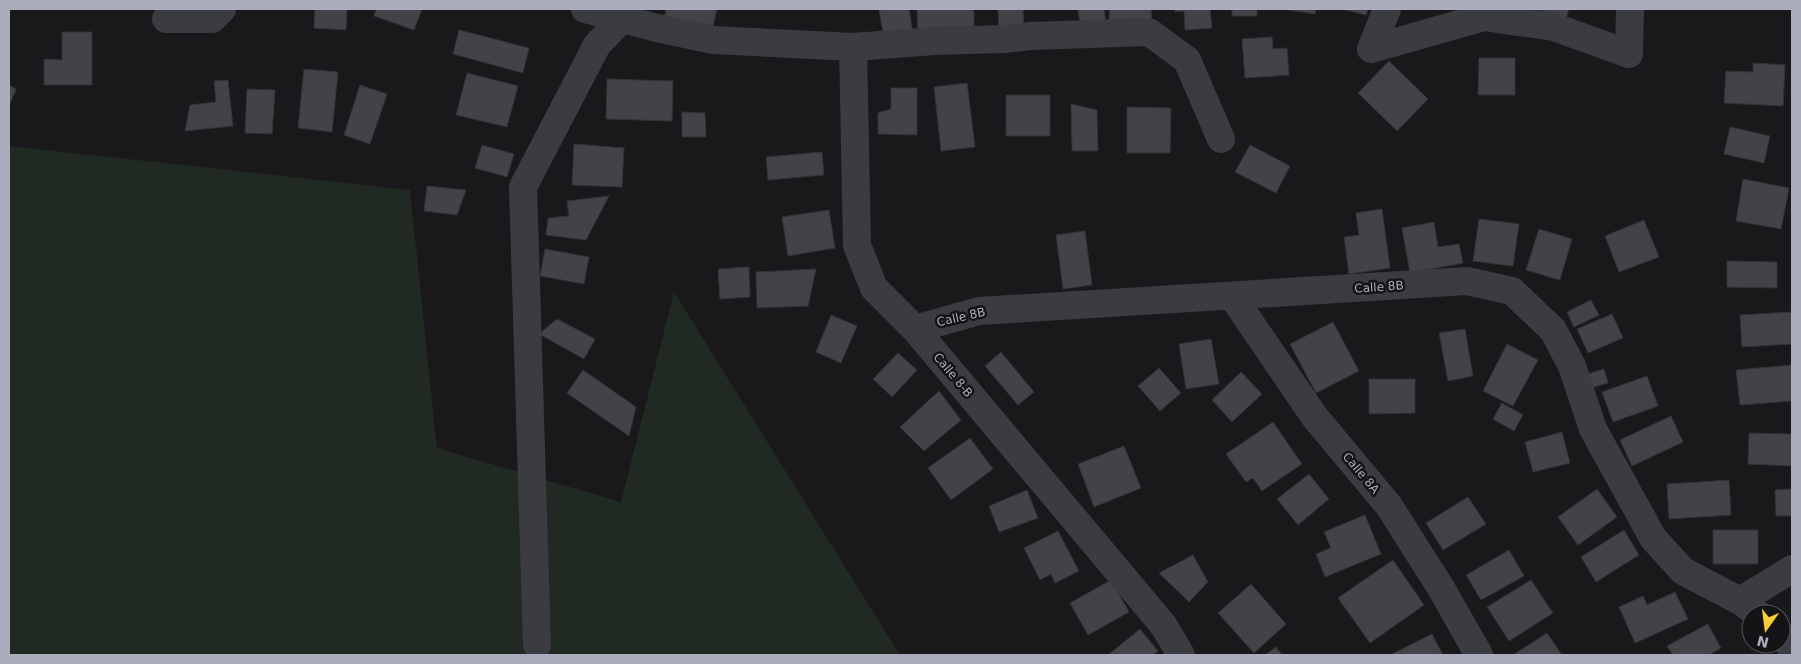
<svg xmlns="http://www.w3.org/2000/svg" width="1801" height="664" viewBox="0 0 1801 664" font-family="'DejaVu Sans',sans-serif">
<style>
.green{fill:#202922}
.building{fill:#434248;stroke:#333237}
.lines{fill:none;stroke-linecap:round;stroke-linejoin:round}
.minor{stroke:#3b3b42;stroke-width:28}
.labels{text-anchor:middle;stroke-width:5;stroke-linejoin:round;paint-order:stroke}
.street-label{font-size:12px;fill:#aaadbb;stroke:#141316}
</style>
<rect width="100%" height="100%" fill="#19181b"/>
<path class="green" d="M9,146L410,190L437,448L621,502L674,292L900,655H9Z"/>
<path class="building" d="M315,9H347L346,30L314,28Z
M376,9H422L414,30L374,16Z
M666,9H717L712,30L664,20Z
M879,9H909L913,34L884,39Z
M917,9H974V31L918,32Z
M998,9H1023L1024,32H999Z
M1078,9H1104L1106,22L1080,24Z
M1109,9H1151L1152,28L1110,30Z
M1175,9H1210L1212,28L1185,30L1184,11L1175,12Z
M1232,9H1257V16H1232Z
M1283,9H1316L1315,14Z
M1342,9H1368L1366,15Z
M1535,9H1569L1566,18Z
M459,30L529,48L523,73L453,54Z
M62,32H92V85H44V59L62,60Z
M1272,37L1273,49L1287,48L1289,75L1245,78L1242,39Z
M1479,58H1515V95H1478Z
M1389,61L1428,99L1397,131L1358,93Z
M1753,63L1785,65L1783,106L1724,103L1726,71L1753,72Z
M304,69L338,72L332,132L298,128Z
M467,73L518,86L507,127L456,115Z
M607,79L673,81L672,121L606,119Z
M228,80L233,126L185,131L190,105L216,102L214,81Z
M967,83L975,147L941,151L934,87Z
M9,85L16,89L9,106Z
M360,85L387,94L370,144L344,135Z
M891,88H917V135L878,134V113L891,109Z
M247,89L275,90L272,134L245,133Z
M1006,95H1050V136H1006Z
M1071,104L1097,110L1098,151H1072Z
M1127,107L1171,108L1170,153H1127Z
M682,112L705,113L706,137H682Z
M1730,127L1770,136L1764,163L1724,154Z
M574,144L624,148L622,187L572,185Z
M482,145L514,154L507,177L475,168Z
M1250,145L1290,166L1276,193L1235,172Z
M822,152L824,175L768,180L766,157Z
M1743,179L1789,188L1781,229L1736,221Z
M427,186L466,190L457,215L424,211Z
M609,196L586,240L546,235L548,218L569,216L567,201Z
M1382,209L1390,268L1349,274L1344,237L1359,235L1356,213Z
M829,210L835,248L788,256L782,217Z
M1479,219L1519,224L1513,266L1473,261Z
M1644,220L1659,257L1619,272L1605,236Z
M1434,222L1438,247L1459,244L1463,263L1410,273L1402,228Z
M1539,229L1572,239L1560,280L1526,270Z
M1085,231L1092,285L1063,289L1056,235Z
M545,249L589,257L584,284L540,276Z
M1727,261L1777,262V288L1727,287Z
M749,267L750,297L720,299L718,269Z
M816,269L808,306L757,308L756,272Z
M1591,300L1599,315L1574,327L1567,312Z
M1792,312V344L1742,347L1740,315Z
M1612,314L1623,338L1588,353L1577,329Z
M831,315L857,326L841,363L816,352Z
M557,319L595,339L584,359L539,334Z
M1333,322L1359,371L1316,393L1290,344Z
M1465,329L1473,376L1448,381L1439,333Z
M1211,339L1219,384L1186,389L1179,344Z
M1507,344L1538,360L1513,406L1483,391Z
M1001,352L1034,392L1018,405L985,366Z
M898,353L917,370L892,397L873,379Z
M1792,365V401L1740,405L1736,370Z
M1159,368L1181,393L1160,411L1138,386Z
M1604,369L1608,383L1590,388L1585,375Z
M583,370L636,407L629,436L567,393Z
M1241,372L1262,394L1232,422L1212,400Z
M1647,376L1658,406L1613,422L1602,392Z
M1369,379H1415V413L1369,414Z
M939,391L961,420L924,451L900,427Z
M1502,403L1523,415L1514,431L1493,419Z
M1671,416L1683,442L1632,466L1620,440Z
M1273,422L1302,464L1262,491L1253,478L1246,482L1226,454Z
M1562,432L1570,463L1533,472L1525,442Z
M1749,433L1792,434V466L1748,464Z
M970,438L993,469L951,500L928,468Z
M1124,446L1141,488L1094,507L1078,464Z
M1309,474L1329,499L1298,525L1277,499Z
M1729,480L1731,515L1669,519L1667,484Z
M1597,489L1617,517L1578,545L1558,517Z
M1792,489V516H1776L1775,490Z
M1027,490L1038,518L999,532L989,506Z
M1468,497L1486,524L1443,550L1426,523Z
M1365,515L1381,554L1325,577L1316,554L1331,548L1324,532Z
M1624,530L1639,555L1596,582L1581,557Z
M1713,530H1758V564H1713Z
M1058,531L1079,571L1055,583L1051,574L1040,580L1024,548Z
M1509,550L1524,576L1481,600L1466,575Z
M1193,555L1208,582L1189,602L1159,573Z
M1393,560L1424,605L1370,643L1338,598Z
M1111,580L1129,612L1088,635L1070,603Z
M1531,580L1553,613L1509,641L1487,607Z
M1251,584L1286,624L1254,653L1218,613Z
M1675,592L1688,619L1635,643L1619,607L1643,596L1647,605Z
M1708,624L1721,648L1709,655H1673L1667,646Z
M1140,629L1158,651L1153,655H1108Z
M1547,633L1562,655H1513Z
M1432,634L1443,655H1390Z
M1276,647L1282,655H1265Z"/>
<g class="lines">
<path class="minor" d="M585,9L657,28L713,40L853,47L935,41L1004,39L1031,36L1149,32L1187,60L1221,139
M166,19H212L222,9
M853,47L857,245L874,288L915,329L1164,626L1181,655
M1371,49L1484,17L1554,27L1629,54L1630,9
M1371,49L1387,9
M1233,297L1314,416L1389,506L1441,588L1479,655
M915,329L979,311L1467,281L1512,291L1553,330L1572,366L1593,429L1653,538L1683,571L1740,601L1758,614
M1740,601L1792,569
M1781,635L1792,648
M537,645L523,187L597,45L622,19L625,9"/>
</g>
<g class="labels">
<g class="street-label">
<text transform="translate(1379 287) rotate(-4)" y="4">Calle 8B</text>
<text transform="translate(961 317) rotate(-13)" y="4">Calle 8B</text>
<text transform="translate(953 375) rotate(50)" y="4">Calle 8-B</text>
<text transform="translate(1361 473) rotate(50)" y="4">Calle 8A</text>
</g>
</g>
<rect width="1801" height="664" fill="none" stroke="#aaadbb" stroke-width="20"/>
<g transform="translate(1766 629) rotate(194)"><circle r="24" fill="#141316" stroke="#505158"/>
<path d="M0-4L9 19L0 12L-9 19Z" fill="#f7cc34"/>
<text y="-8" font-size="14" font-weight="bold" text-anchor="middle" fill="#aaadbb">N</text>
</g>
</svg>
